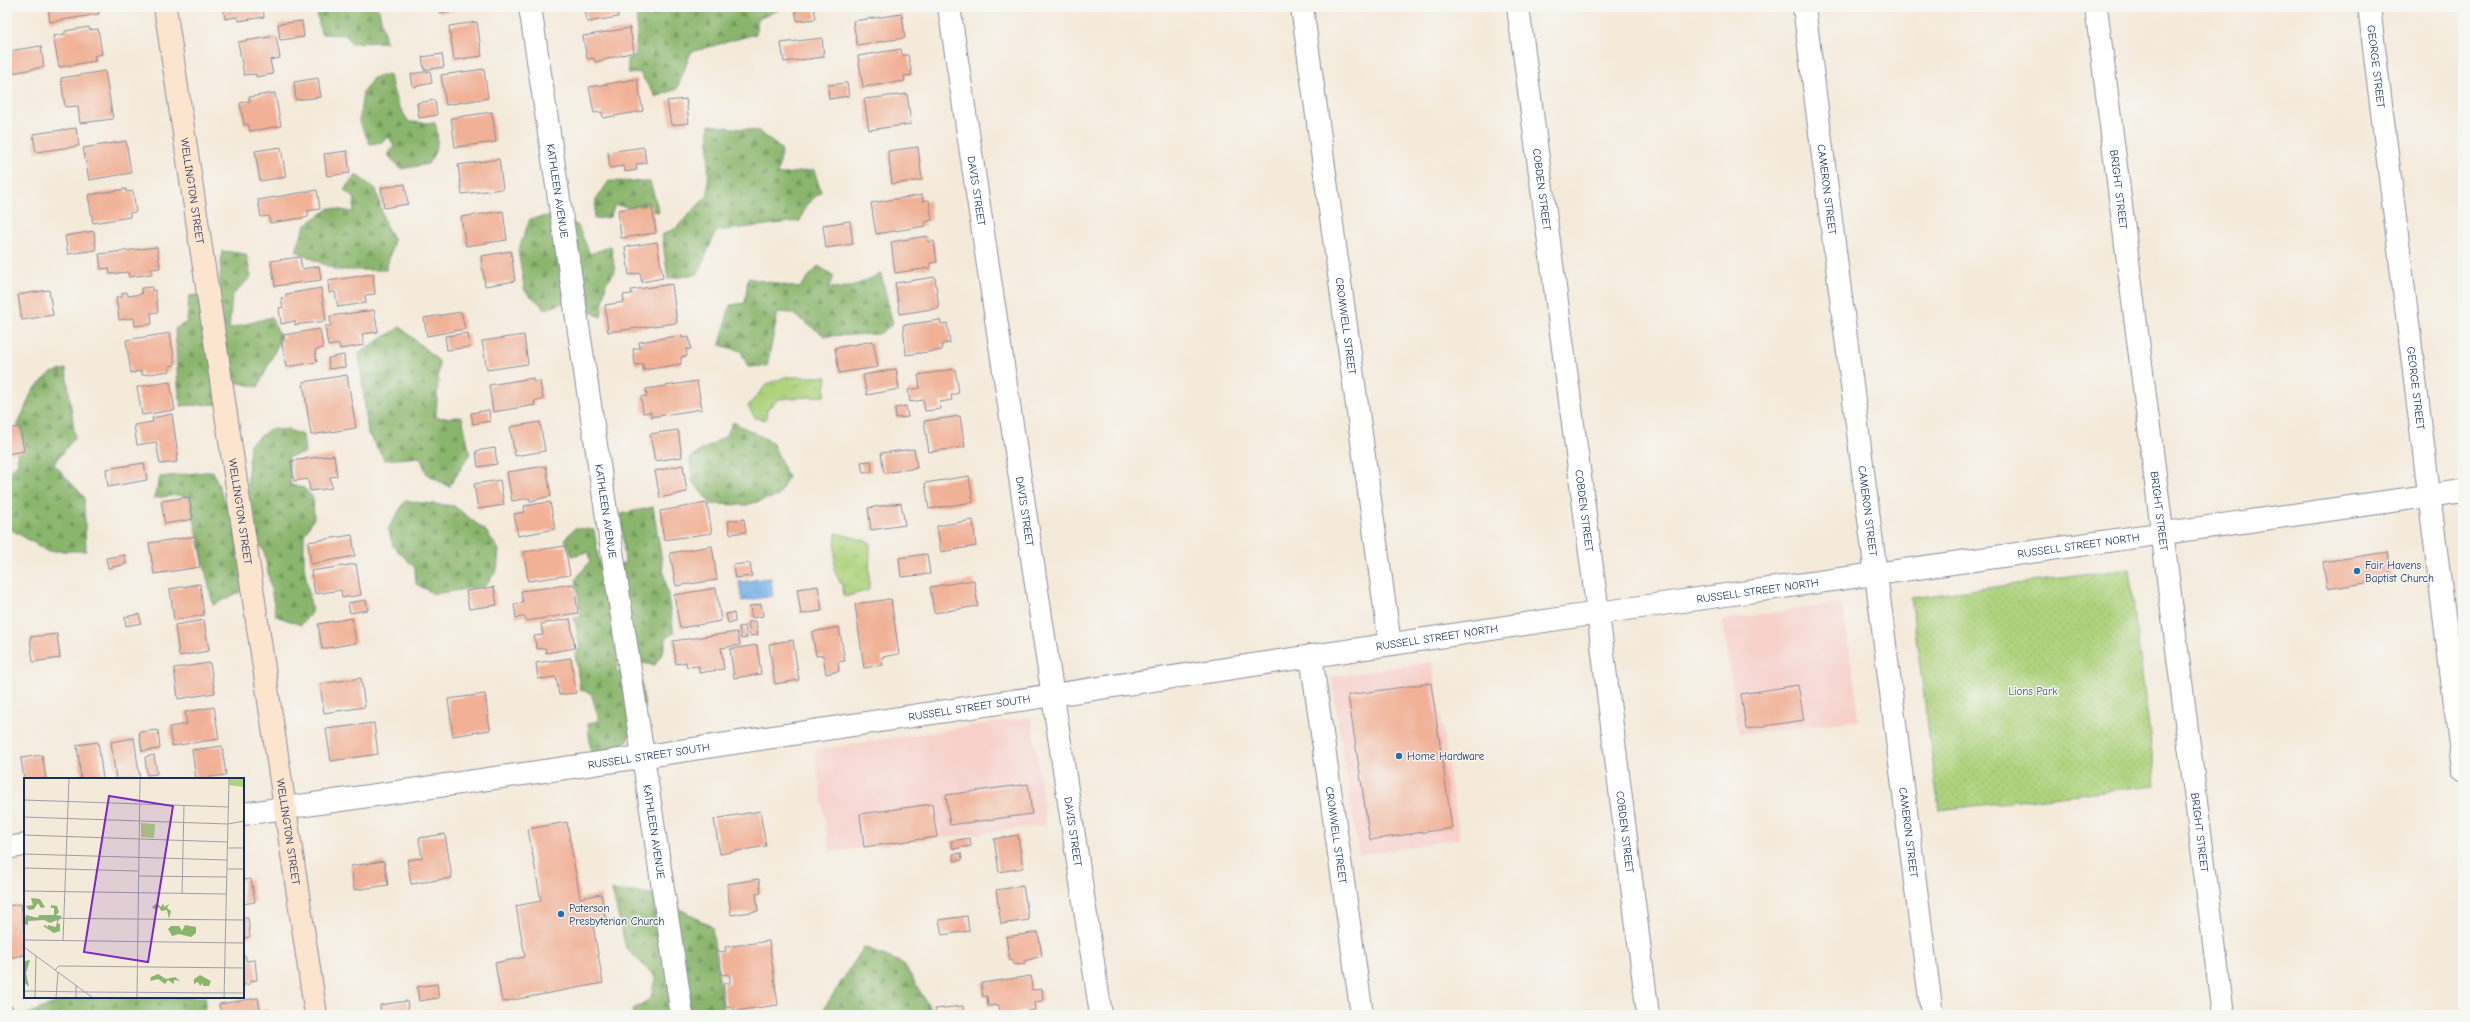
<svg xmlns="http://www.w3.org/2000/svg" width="2470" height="1022" viewBox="0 0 2470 1022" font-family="'Comic Neue',sans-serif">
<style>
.built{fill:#f7d0ca}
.grass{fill:url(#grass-tufts);stroke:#64816e}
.forest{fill:url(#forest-firs);stroke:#527265}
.park{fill:url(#park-dots);stroke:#64816e}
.water{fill:url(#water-ripples);stroke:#486fa2}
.building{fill:#f1b196}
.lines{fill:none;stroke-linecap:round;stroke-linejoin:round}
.minor-casing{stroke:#888c9c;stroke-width:24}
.tertiary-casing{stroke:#888c9c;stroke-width:24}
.secondary-casing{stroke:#888c9c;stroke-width:24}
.minor{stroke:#fff;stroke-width:22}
.tertiary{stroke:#fff;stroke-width:22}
.secondary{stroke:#fce5cf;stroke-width:22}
.poi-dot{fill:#1f6fb2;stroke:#f6f6f2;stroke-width:1.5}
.labels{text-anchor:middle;stroke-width:3;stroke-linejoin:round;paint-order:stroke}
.street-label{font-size:11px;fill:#1b2f5e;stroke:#f6f6f2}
.poi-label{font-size:11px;fill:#1b2f5e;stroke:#f6f6f2;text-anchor:start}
.park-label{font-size:11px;fill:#405866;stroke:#f6f6f2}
.inset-road{fill:none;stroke:#9d9fa8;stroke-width:1}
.view{fill:#7b2cbf;fill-opacity:0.15;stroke:#7b2cbf;stroke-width:2}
.inset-edge{fill:none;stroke:#1b2f5e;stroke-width:2}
</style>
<defs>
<pattern id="grass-tufts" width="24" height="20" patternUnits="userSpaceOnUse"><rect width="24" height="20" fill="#aed37d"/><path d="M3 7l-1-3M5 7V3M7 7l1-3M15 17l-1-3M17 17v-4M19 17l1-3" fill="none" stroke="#95b56e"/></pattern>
<pattern id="forest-firs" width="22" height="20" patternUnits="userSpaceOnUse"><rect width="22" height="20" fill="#8ab56c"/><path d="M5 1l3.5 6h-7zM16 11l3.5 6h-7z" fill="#70945c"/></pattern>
<pattern id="park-dots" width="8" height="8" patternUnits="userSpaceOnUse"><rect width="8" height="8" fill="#aed37d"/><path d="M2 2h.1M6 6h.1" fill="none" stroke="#95b56e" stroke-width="1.8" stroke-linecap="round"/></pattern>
<pattern id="water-ripples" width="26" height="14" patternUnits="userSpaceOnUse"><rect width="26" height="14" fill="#75afe6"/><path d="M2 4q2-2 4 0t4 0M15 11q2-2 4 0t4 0" fill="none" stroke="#5f8fbe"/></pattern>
</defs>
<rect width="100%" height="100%" fill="#f6f6f2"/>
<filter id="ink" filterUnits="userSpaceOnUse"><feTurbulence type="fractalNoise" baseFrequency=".025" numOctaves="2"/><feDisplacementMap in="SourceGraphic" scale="8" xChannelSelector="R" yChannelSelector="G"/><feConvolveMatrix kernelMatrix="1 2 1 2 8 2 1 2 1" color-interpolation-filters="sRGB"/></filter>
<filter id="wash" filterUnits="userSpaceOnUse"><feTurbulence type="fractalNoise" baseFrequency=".012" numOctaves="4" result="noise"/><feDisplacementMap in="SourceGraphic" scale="16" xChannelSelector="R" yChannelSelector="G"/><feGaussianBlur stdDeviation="0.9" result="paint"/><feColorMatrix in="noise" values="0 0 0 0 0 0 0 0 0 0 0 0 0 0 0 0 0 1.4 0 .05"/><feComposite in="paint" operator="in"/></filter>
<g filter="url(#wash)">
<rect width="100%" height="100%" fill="#f4eada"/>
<path class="built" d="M1842,603L1860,720L1739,734L1723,620Z
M1432,662L1460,839L1359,855L1331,677Z
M1031,717L1046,825L830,852L814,750Z"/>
<path class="grass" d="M786,377H827L824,396L779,399L767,409L766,420L755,418L748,406L767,384Z
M836,533L870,542L869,590L844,597L843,588L834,570Z"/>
<path class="forest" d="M316,7H376L379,10L386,42L351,43L346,35L321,34Z
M637,7H786L758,19L756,34L691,52L677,89L656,97L639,72L629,74L627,59L636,55Z
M389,74L397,103L409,122L435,123C440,139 438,149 428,164L401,169L387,154L394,147L389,136L382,142L370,144L359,121L363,92L373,78Z
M709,125L759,131L782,150L777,175L814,170L821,192L806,205L800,221L716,231L698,274L668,279L662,235L676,228L708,195Z
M356,175L376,189L385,224L394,240L386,270H336L296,251L305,225L330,208L353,212L355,199L344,190Z
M609,181L650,182L659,212L615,205L610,217L594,219L596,199Z
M560,214L578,226L590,254L611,246L615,272L606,283L601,317L569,301L546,309L525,291L518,251L530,219Z
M222,251L246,254L251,277L232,296L229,329L271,317L281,338L258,387L235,382L218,404L181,406C176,380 177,355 175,329L187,322L189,296L219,292Z
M818,266L834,276L828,288L851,287L881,274L893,324L879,334L825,336L792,313L778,312L767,366L748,367L741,351L720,345L730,305L745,303L748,278L799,288Z
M400,327L439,361L436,418L462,417L470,454L449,487L427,474L420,457L385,460L368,434L359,353Z
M66,369L75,437L54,464L84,497L86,551H47L7,527V475L18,463L15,432L32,391L51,373Z
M733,422L772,442L788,477L778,496L746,505L711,504L692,481L690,457L726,436Z
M270,429L289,430L303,435L305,453L288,457L291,485L304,488L313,498L314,518L304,535V566L312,612L301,625L276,616L264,551L254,540L244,590L213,605L189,497L178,495L154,498L160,477L213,471L226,504L246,503L250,444Z
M405,501L454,506L486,531L499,550L497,570L485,586L434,594L416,584L415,568L393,546L388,529Z
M653,507L674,633L667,637L663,652L655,665L618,660L616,671L640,674L645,707L622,750L591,754L588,724L599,720L591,693L580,690L575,653L580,648L574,618L581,617L576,579L590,561L588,552L572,556L565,539L575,528L594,530L600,568L625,563L621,514Z
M612,890L653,894L712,927L724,1015H633L632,1010L651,998L655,977L626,948Z
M864,947L904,964L934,1015H825L823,1010Z
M59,997H206L204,1015H24L55,1003Z"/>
<path class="park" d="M2129,569L2156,785L1939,810L1911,598Z"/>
<path class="water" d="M771,578L773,596L742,601L739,582Z"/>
<g id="blocks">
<path class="building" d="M48,7H98L99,14L50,22Z
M223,7H263L264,17L239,21L238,17L225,19Z
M438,7H472V8L439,13Z
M585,7H622L623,11L618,12V17L587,22Z
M814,7L816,19L797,21L795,8Z
M902,14L905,38L857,45L853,21Z
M302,21L304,37L280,40L278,24Z
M477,22L482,56L454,60L449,26Z
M89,27L90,30L98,29L102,54L94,56L96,61L59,67L53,36L65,34V31Z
M630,28L634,52L595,62L594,58L587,59L583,36Z
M276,36L280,58L270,60L273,74L256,77V74L244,75L238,42Z
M822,38L824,57L784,62L781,43Z
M41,46L44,67L12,73L9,51Z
M901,49L902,55H908L912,75L904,76L905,81L863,87L858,56Z
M442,54L444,67L424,70L422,57Z
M484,69L488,98L446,105L441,75Z
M105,71L113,119L80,123L78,106L65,107L61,78Z
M430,71L432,83L413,87L411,74Z
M318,78L321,97L296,100L294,82Z
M637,79L643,111L603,118L602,112L594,113L589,87Z
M847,83L849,96L829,99L828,85Z
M275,93L281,126L250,131L248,124L244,125L240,103L250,101L249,97Z
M907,94L911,124L869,130L864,99Z
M686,99L689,123L671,125L667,101Z
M435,100L437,115L419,118L417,103Z
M492,112L496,142L455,147L451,118Z
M76,128L79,146L36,152L33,134Z
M126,141L131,173L89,180L83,148Z
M281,147L286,177L260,181L255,151Z
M644,147L646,163L636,164L637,170L625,172L624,166L610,168L608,152Z
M918,147L922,180L892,184L888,151Z
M347,151L350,173L327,176L324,154Z
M499,159L503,189L462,194L458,165Z
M405,184L408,204L384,208L381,188Z
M126,189V192L133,191L136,212L130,213V217L93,223L88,195Z
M317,190L320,209L308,211V217L270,223L269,216L261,217L258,200Z
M922,195L923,201L929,200L932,220L925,222L926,226L876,234L871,203Z
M652,205L656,233L621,238L618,210Z
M503,211L507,240L466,246L461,217Z
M850,221L853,244L826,248L823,225Z
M94,231L96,250L68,254L65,236Z
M927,236L928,242L934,241L937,262L930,263V268L895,273L891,242Z
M657,242L663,278L642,282L640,273L629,275L625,247Z
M157,247L160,268L151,269L152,274L129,277L128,272L110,274L109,268L101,269L99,254Z
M511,251L515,281L485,286L481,256Z
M300,257L302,269L319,266L321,280L275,286L271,261Z
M373,274L375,294L365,295L366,303L338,307L335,292L329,293L328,281Z
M935,277L939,308L900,314L895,283Z
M672,284L677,323L608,332L605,305L624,302L623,295L632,294L631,290Z
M152,287V291L155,290L158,312L151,313L152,324L135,326L134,318L119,320L116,297H122V293L127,292L128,296L142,294L141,288Z
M321,288L326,321L295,325V321L281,324L279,308L283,307L281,298L286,297V294Z
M49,290L53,315L22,320L18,295Z
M374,310L378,332L362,334L364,345L340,349L339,344L328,346L325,326H331L330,316Z
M461,312L465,329L427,336L424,318Z
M940,320L941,324L947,323L950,343L942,344V350L906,355L903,325Z
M320,329L323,348L315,350L317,362L286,367L281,338H284L283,335Z
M170,333L175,365L169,366L170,371L142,375V371L131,373L126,340Z
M468,333L470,347L447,350L445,336Z
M524,335L528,364L487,370L482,341Z
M682,335V338L689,337L691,349H686L687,356L681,357V364L643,370V364L635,365L633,349L640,348L639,342Z
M873,341L878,367L839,373L835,348Z
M344,355L345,367L329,369L328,358Z
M896,369L899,389L867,395L863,375Z
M955,369L959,393L951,395L952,400L940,402L941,409L925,411L923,400L910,402L908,390L920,388L918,375Z
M347,375L356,428L311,435L303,382Z
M533,378V382L540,381L543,400L534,401L535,405L493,412L489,385Z
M697,381L702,409L651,417V412L643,413L641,397L647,396L646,389Z
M170,382L175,410L142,415L137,387Z
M906,406L908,417L896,418L895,408Z
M489,410L490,421L473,424L471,413Z
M172,414L178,455L176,456L177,462L160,464L156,442L137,445L134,425L153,422L152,418Z
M960,416L965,447L929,452L924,421Z
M540,422L545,451L515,456L510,427Z
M20,427L24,451L7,454V429Z
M678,430L682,457L655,461L650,434Z
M495,448L497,464L478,467L476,451Z
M914,449L917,468L884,473L881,453Z
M334,455L337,476L330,477L332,488L310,491L308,479L294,481L291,461Z
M871,461L872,472L863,473L861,462Z
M144,463L147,480L108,487L106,469Z
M683,465L687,492L660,498L655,471Z
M546,466L551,496L530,501V498L512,501L507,472Z
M969,476L973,502L929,509L925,483Z
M500,480L504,505L478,509L474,484Z
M189,497L193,519L165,524L161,501Z
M550,502L555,529L518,536L514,514L525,512L524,506Z
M707,503L712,533L664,540L660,511Z
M901,503L905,525L871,530L868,508Z
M744,519L746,532L730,534L728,521Z
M973,520L976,546L941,552L937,526Z
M352,535L355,556L311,564L308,542Z
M196,536L200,567L154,574L149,543Z
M565,546L570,575L528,581L524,552Z
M712,546L717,580L676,586L670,553Z
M2387,552L2391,579L2327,589L2323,562Z
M927,554L930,574L901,577L899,558Z
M125,555L126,564L108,568L106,558Z
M750,563L752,576L735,578L733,565Z
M356,564L361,595L342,598L341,590L315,594L311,571Z
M974,580L978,606L934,613L930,587Z
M200,584L204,615L174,620L170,589Z
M574,584L578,613L526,621L525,616L516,618L514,604L523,603L521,591Z
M818,586L822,611L801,614L797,589Z
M494,587L497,605L469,609L466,591Z
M716,588L721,621L680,628L674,595Z
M891,599L899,654L882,657L883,665L864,668L855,604Z
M366,600L368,610L350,613L348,603Z
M761,604L763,616L752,618L750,606Z
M734,613L735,622L728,623L726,614Z
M139,614L141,623L126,626L125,617Z
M352,618L356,643L322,649L318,624Z
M570,619L575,648L546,653L545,648L537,649L534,636L543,635L541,624Z
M204,620L209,651L179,656L175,625Z
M756,621L758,635L750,636L748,622Z
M745,626L747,638L741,639L739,627Z
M839,627L845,661L838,662L839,671L826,674L823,655L816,656L812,632Z
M737,632L740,645L721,648L724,669L699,673V666L687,667L686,662L676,664L673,641Z
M57,634L60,658L33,662L30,637Z
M793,640L799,680L775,684L769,644Z
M757,645L761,674L734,678L730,649Z
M571,658L576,693L559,695L556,677L538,679L536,663Z
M210,663L215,693L178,699L174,668Z
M361,678L365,707L324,713L320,684Z
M1431,683L1452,828L1370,840L1348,695Z
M1798,685L1804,720L1746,729L1741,694Z
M485,694L490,730L453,736L448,699Z
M214,707L219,739L172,746L169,727L187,724L185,712Z
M374,723L378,754L331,761L326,729Z
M158,730L160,749L142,751L139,732Z
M134,738L140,779H116L111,742Z
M98,742L103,779H81L77,745Z
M222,746L226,775L196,779L192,750Z
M42,755L46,779H24L21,758Z
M154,755L157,774L147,775L145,757Z
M1028,784L1032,814L950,825L946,795Z
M932,804L937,837L864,847L860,814Z
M760,811L766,846L720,854L714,819Z
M567,822L580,898L601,894L606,922L593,925L603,983L502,1002L495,963L525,957L516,906L541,901L528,829Z
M445,834L452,878L411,884L407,860L422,858L419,838Z
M1018,835L1023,868L999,872L994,839Z
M970,838L971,846L953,849L951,841Z
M961,853L962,860L954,861L953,854Z
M384,861L388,885L354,890L351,866Z
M251,879L255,902L243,904V880Z
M759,879L761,893L756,894L758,911L731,915L727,884Z
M1023,886L1029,920L1001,924L996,890Z
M21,904L25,933V955L7,958V906Z
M967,916L969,931L942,935L939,920Z
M243,918H248L250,937L243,938Z
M1038,932L1042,956L1024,961L1025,964L1014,965L1013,960L1010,961L1006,937Z
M769,941L778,1005L734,1011V1006L726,1008L723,984L730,983V979L729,974L722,975L718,952L726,951L725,947Z
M243,956H246V961L255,960L257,980L250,981V984L243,985Z
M1031,976L1032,990L1042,989L1043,1001L1034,1002L1035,1010L1000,1015L999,1005L988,1006L987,996L983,997L981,983Z
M437,984L439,998L419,1001L417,987Z
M258,998L260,1011L268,1009L269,1015H221L219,1004Z
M407,1001L409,1015H381L380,1005Z
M12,1006L13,1015H7V1007Z
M963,1006L964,1015H936L935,1009Z
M610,1011L611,1015H596L595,1013Z
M777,1012L778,1015H761V1014Z"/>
</g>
</g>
<g filter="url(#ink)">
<use href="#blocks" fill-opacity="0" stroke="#888c9c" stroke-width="1"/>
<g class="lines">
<defs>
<g id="minor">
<path id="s1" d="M530,7L682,1015"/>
<path id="s2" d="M949,7L1101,1015"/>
<path id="s3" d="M1302,7L1390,644"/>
<path id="s4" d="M1518,7L1598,613L1648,1015"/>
<path id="s5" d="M1804,7L1932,1015"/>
<path id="s6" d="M2096,7L2223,1015"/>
<path id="s7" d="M1311,656L1362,1015"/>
</g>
<g id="tertiary">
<path id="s8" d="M2369,7L2463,769"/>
<path id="s9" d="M243,814L607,762L1598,613L2463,491"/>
<path d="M7,848L25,845"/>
</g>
<g id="secondary">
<path id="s10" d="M165,7L316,1015"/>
</g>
</defs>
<use href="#minor" class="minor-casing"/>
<use href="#tertiary" class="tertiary-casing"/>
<use href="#secondary" class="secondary-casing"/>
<use href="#minor" class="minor"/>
<use href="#tertiary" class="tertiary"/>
<use href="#secondary" class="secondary"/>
</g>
</g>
<g class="poi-dot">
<circle cx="2357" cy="571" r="4"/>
<circle cx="1399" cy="756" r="4"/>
<circle cx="561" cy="914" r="4"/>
</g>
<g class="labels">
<g class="street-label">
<text dy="4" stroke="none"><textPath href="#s8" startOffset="60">GEORGE STREET</textPath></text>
<text dy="4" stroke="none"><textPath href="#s6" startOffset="184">BRIGHT STREET</textPath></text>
<text dy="4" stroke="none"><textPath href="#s4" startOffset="184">COBDEN STREET</textPath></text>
<text dy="4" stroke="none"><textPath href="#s5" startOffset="184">CAMERON STREET</textPath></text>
<text dy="4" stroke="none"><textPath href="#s10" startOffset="186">WELLINGTON STREET</textPath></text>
<text dy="4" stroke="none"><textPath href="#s1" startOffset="186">KATHLEEN AVENUE</textPath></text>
<text dy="4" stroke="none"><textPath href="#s2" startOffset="186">DAVIS STREET</textPath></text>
<text dy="4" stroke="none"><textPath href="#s3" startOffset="322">CROMWELL STREET</textPath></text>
<text dy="4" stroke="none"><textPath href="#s8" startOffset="384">GEORGE STREET</textPath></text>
<text dy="4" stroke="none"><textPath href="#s10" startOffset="510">WELLINGTON STREET</textPath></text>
<text dy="4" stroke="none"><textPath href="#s1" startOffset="510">KATHLEEN AVENUE</textPath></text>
<text dy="4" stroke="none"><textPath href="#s2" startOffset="510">DAVIS STREET</textPath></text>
<text dy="4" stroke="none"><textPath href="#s4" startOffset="508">COBDEN STREET</textPath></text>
<text dy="4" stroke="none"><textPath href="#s5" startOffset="508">CAMERON STREET</textPath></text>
<text dy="4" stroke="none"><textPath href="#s6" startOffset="508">BRIGHT STREET</textPath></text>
<text dy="4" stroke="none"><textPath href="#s9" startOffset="1855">RUSSELL STREET NORTH</textPath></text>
<text dy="4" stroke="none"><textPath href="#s9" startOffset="1531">RUSSELL STREET NORTH</textPath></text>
<text dy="4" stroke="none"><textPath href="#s9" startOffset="1207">RUSSELL STREET NORTH</textPath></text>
<text dy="4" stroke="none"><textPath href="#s9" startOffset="734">RUSSELL STREET SOUTH</textPath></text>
<text dy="4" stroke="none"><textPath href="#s9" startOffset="410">RUSSELL STREET SOUTH</textPath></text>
<text dy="4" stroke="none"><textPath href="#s10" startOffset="834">WELLINGTON STREET</textPath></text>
<text dy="4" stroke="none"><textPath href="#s1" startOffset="834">KATHLEEN AVENUE</textPath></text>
<text dy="4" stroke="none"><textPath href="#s2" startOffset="834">DAVIS STREET</textPath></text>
<text dy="4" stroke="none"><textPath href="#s4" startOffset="832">COBDEN STREET</textPath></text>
<text dy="4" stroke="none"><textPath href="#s5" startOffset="832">CAMERON STREET</textPath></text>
<text dy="4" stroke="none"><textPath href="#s6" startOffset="832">BRIGHT STREET</textPath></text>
<text dy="4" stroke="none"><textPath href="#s7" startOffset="181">CROMWELL STREET</textPath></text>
</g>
<g class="poi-label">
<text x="2365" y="569">Fair Havens<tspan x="2365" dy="13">Baptist Church</tspan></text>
<text x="1407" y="760">Home Hardware</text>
<text x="569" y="912">Paterson<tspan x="569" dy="13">Presbyterian Church</tspan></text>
</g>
<g class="park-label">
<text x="2033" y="695">Lions Park</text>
</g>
</g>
<g transform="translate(24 778)">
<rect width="220" height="220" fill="#f4eada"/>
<path d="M7,120L16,121L21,129L17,130L14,125L10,131L5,132L2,128L9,127ZM133,125L137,129L139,125L140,129L145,126L143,130L147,133L145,141L143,132L137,133L135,129L132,132L128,129ZM27,127L33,128L35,134L32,137L38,138L33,145L36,146V153L30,155L19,148L22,147L23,150L24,147L32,149L33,142L26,145L20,142L4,143V147L0,146L2,137L14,140L15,137H30V130H27ZM161,147L172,149V155L167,159L155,156L148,158L144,151L147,148H155L158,153ZM6,182L2,195L5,209L0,204V188L1,183ZM134,196L142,201L151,199L156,203L150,202V206L144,202L141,206L134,201L126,203L127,199ZM176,197L187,203L185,208H179V205L176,208L174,204L170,206V201Z" fill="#8ab56c"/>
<path d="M205,0H220V9L205,7ZM117,45L131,46L130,60L117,59Z" fill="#aed37d"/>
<path class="inset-road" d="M0,22L205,29M0,39L204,46L220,43M0,57L203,64M203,70H220M0,76L203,82M0,90L114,93M203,91H220M114,98L203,99M0,113L202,116M158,115L160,27M0,140L220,142M0,162L220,165M39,163L45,0M0,169L69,220M31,192L35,188L220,190M0,213L61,214M61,214L220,215M11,220L12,178M32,220L34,194M52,220V207M113,220L116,0M200,220L205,0"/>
<path class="view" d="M85,18L149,28L124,184L60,174Z"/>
<rect width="220" height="220" class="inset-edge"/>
</g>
<rect width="2470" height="1022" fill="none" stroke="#f6f6f2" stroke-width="24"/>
</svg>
